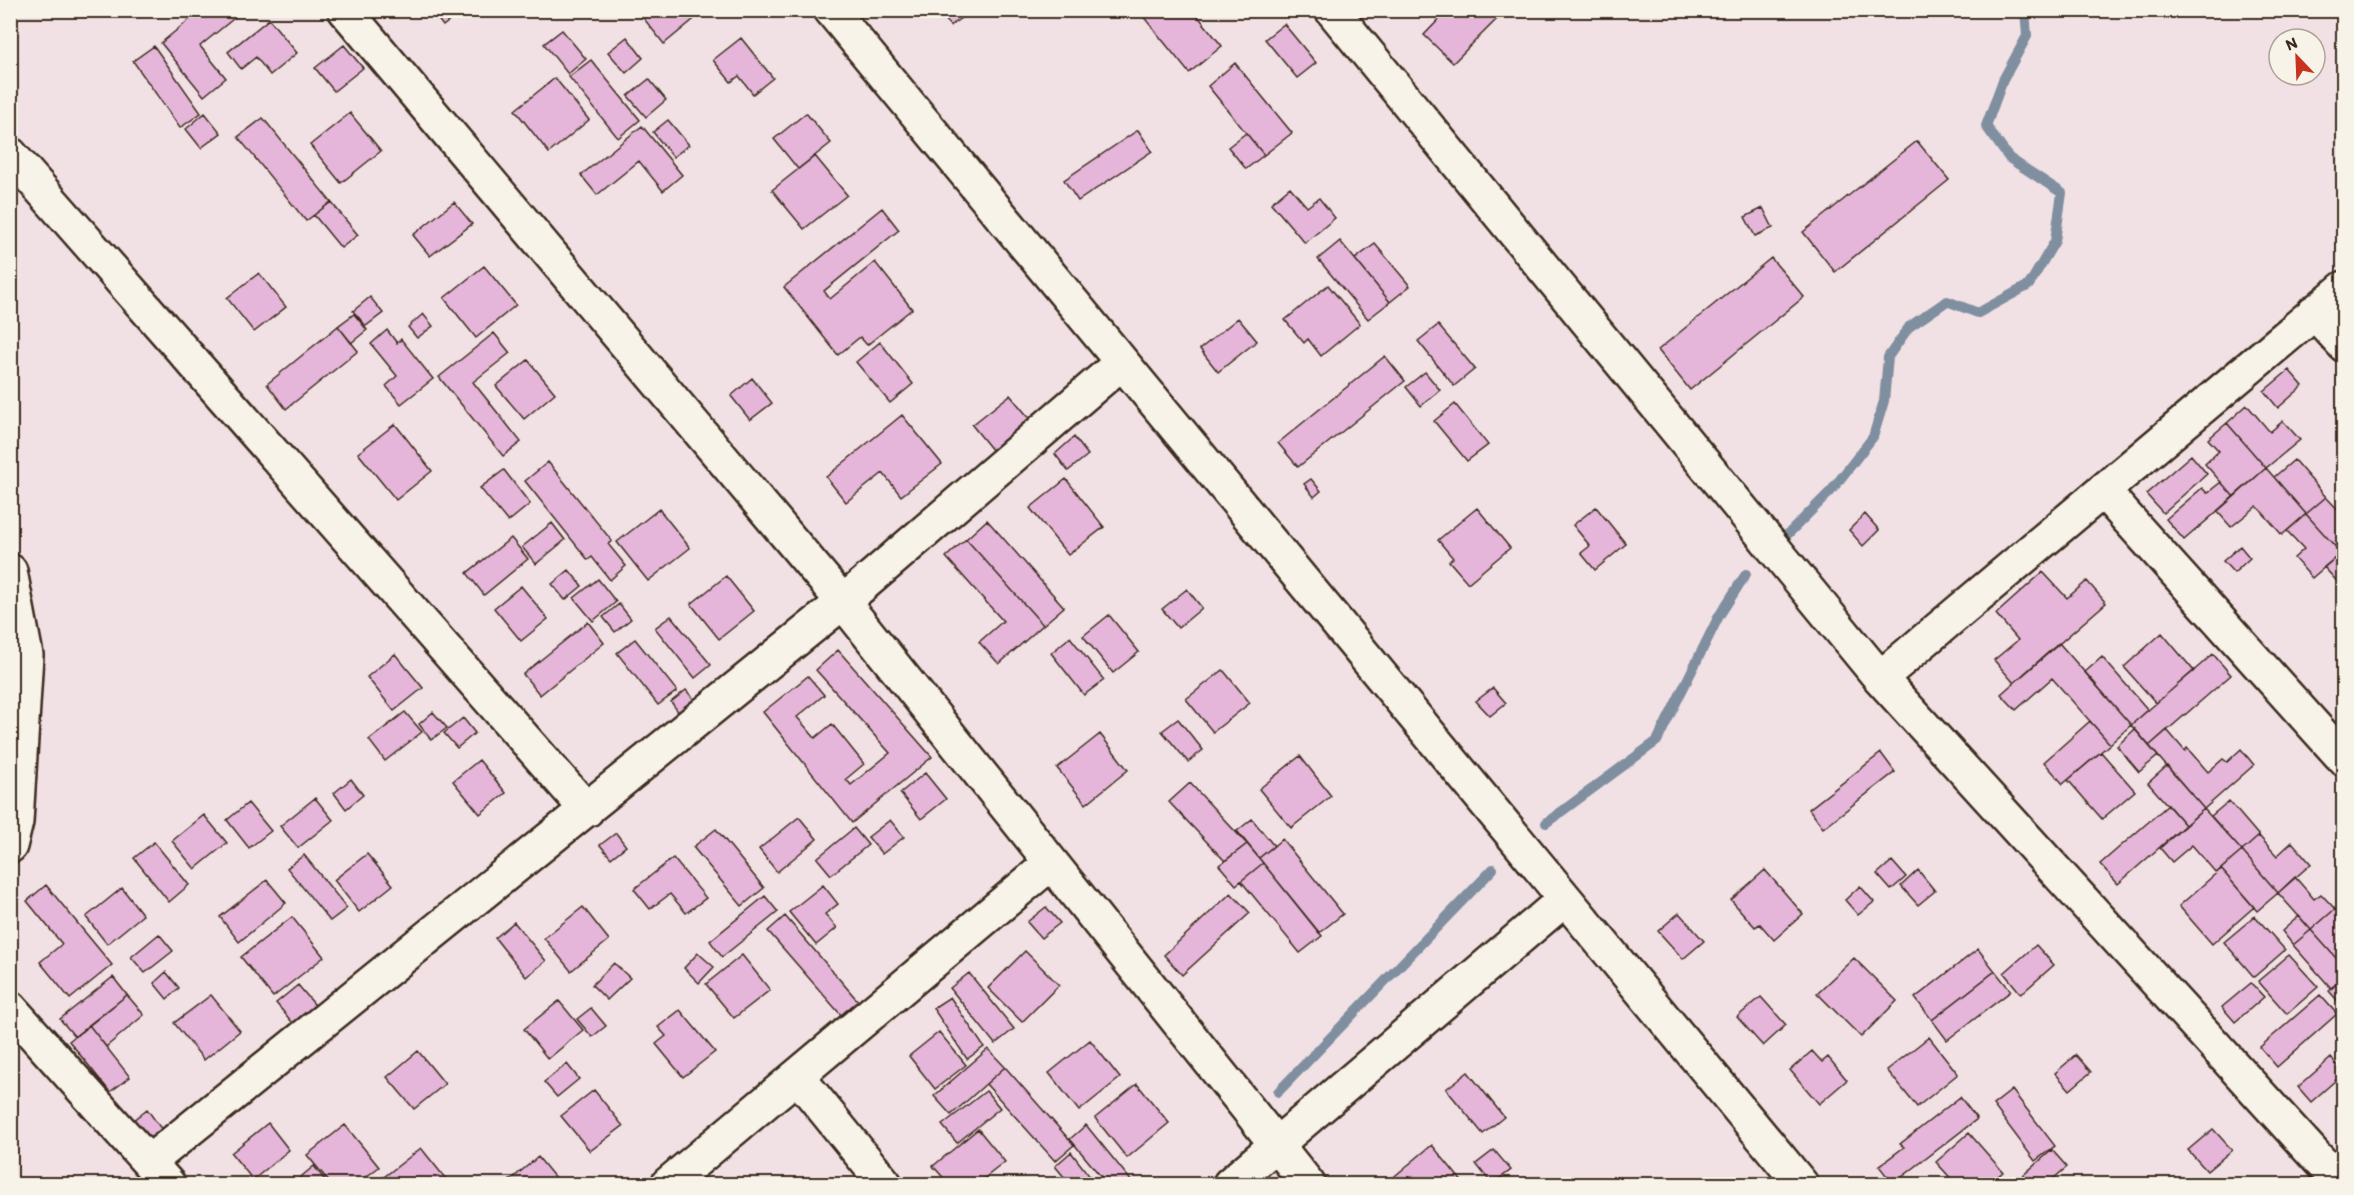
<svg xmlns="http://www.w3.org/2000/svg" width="2354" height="1195" viewBox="0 0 2354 1195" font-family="Itim,sans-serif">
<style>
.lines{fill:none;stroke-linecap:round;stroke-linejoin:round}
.stream{stroke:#7f8fa0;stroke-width:10}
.building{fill:#e5b6d9;stroke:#3b2a1e;stroke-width:1.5}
.minor-casing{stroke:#3b2a1e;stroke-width:38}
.minor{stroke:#f7f3e8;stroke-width:33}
</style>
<rect width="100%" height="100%" fill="#f2e1e4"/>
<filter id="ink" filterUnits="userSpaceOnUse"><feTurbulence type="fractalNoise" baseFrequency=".0167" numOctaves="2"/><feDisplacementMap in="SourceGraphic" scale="12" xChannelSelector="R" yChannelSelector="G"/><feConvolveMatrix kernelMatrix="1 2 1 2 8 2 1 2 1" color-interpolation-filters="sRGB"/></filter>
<g filter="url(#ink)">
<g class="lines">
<path class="stream" d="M1788,534L1831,491L1873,437L1884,401L1888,357L1909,327L1947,301L1978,313L2029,285L2055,241L2062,193L2009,158L1986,126L2003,80L2027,36L2025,10
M1546,823L1657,741L1719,616L1746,574
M1278,1092L1493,869"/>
</g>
<path class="building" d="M201,10H244L200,46L226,78L204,96L161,43Z
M431,10H463L443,26Z
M637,10H705L664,44Z
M939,10H972L950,26Z
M1138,10H1193L1222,46L1189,73Z
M1448,10H1506L1453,63L1424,35Z
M269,19L297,53L270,75L256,57L241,69L228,52Z
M1284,24L1316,63L1297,78L1265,39Z
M562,30L586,59L568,74L544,44Z
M627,37L643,58L626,73L608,52Z
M741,38L773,78L753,94L739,76L731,82L713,60Z
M344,45L363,68L334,91L315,68Z
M154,46L201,113L180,128L133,61Z
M591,60L640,120L618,138L569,77Z
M1235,63L1292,133L1264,155L1208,86Z
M555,78L589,120L549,153L515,110Z
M649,79L666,100L646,117L628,96Z
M205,113L221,133L201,148L186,129Z
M350,113L381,151L341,183L310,145Z
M806,113L831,143L798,169L774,139Z
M263,118L331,202L306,221L238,137Z
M668,120L689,145L673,157L653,132Z
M642,126L682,175L663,191L639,161L597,195L581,175Z
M1138,130L1152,151L1078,201L1064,180Z
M1246,133L1264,155L1246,169L1228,147Z
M1917,141L1949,180L1835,272L1803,232Z
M815,156L847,195L804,229L772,190Z
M1290,187L1307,207L1319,198L1335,218L1305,243L1271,203Z
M331,202L358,235L341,248L314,215Z
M454,202L472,224L430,256L413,235Z
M882,208L899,230L824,291L830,299L875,262L912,309L867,345L860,337L838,355L784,287Z
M1763,208L1773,228L1755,236L1745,217Z
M1340,241L1390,302L1368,319L1318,259Z
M1375,244L1410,286L1390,302L1355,259Z
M1771,258L1804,297L1690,390L1658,350Z
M484,266L516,305L476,338L444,298Z
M259,273L286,307L254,332L227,298Z
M1328,285L1360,324L1321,356L1308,339L1304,343L1285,320Z
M370,297L383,313L366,326L353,311Z
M354,314L367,330L351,343L338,326Z
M423,314L433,326L417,338L408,327Z
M1238,318L1257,341L1218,372L1200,349Z
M1438,325L1475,369L1454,386L1418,341Z
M338,326L358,351L286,409L267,384Z
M387,330L397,343L401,339L433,379L401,404L386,386L397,376L371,344Z
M494,333L510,353L473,382L521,442L503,456L439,377Z
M880,342L913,384L890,403L856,362Z
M1385,356L1405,381L1298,467L1278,443Z
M528,360L555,393L524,419L496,386Z
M2289,370L2303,386L2278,408L2264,391Z
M1425,372L1440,390L1421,406L1406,387Z
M752,378L772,403L750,420L731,396Z
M1010,395L1035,425L997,456L972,425Z
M1455,404L1488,445L1467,461L1434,421Z
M2247,405L2270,432L2283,421L2300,440L2266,468L2227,423Z
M902,415L942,464L901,496L883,473L846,502L826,477Z
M2227,423L2266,468L2234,497L2205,464L2219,451L2208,439Z
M395,424L432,471L396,500L358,453Z
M1074,437L1088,455L1068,471L1055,454Z
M2191,455L2207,474L2163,513L2146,494Z
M2294,460L2326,497L2306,514L2274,477Z
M548,462L612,541L608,544L626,566L610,580L592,557L588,560L525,481Z
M2266,468L2306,514L2282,535L2257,506L2231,527L2217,511Z
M504,470L530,504L508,522L480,488Z
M1066,479L1104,527L1068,555L1030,508Z
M1311,479L1321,491L1314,497L1304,484Z
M2221,482L2234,497L2184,540L2166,519L2202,488L2207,493Z
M2326,497L2344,516V550L2341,553L2306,514Z
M1596,507L1626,544L1595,570L1581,553L1590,546L1573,525Z
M1477,508L1510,548L1468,583L1449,561L1453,558L1438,540Z
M659,509L690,548L648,581L617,542Z
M1865,514L1879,530L1863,546L1849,530Z
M2306,514L2341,553L2312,578L2294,558L2304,549L2287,531Z
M987,520L1064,607L1043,625L966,539Z
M552,523L565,540L536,564L522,547Z
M511,538L528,559L484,595L467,573Z
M966,539L1043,625L999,664L979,642L1003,621L946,557Z
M2240,546L2250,558L2234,573L2223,561Z
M2341,553L2344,556V589L2324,567Z
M569,570L582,586L565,600L552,584Z
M2043,572L2067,598L2087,581L2106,603L2014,683L1994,660L2018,640L1996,614Z
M726,576L754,611L719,639L691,604Z
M598,579L616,602L593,621L574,598Z
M521,586L548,619L521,641L494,608Z
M1187,589L1202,608L1178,628L1162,609Z
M619,604L631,619L615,632L603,617Z
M1109,615L1139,652L1113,673L1083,636Z
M671,616L711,665L695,678L655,628Z
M588,622L604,643L540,695L523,674Z
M2162,633L2194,671L2156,703L2124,667Z
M1070,637L1104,680L1084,695L1051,653Z
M635,639L677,691L658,705L617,653Z
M2059,643L2131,725L2110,744L2052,678L2016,710L2001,694Z
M838,650L932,757L852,823L763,712L808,676L824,695L797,717L815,738L832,724L864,764L846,779L851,785L890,753L816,670Z
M395,654L423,688L394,711L367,677Z
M2213,654L2231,675L2149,746L2131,725Z
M2102,657L2148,710L2131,725L2085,672Z
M1223,670L1250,703L1213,732L1186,699Z
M1493,688L1506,703L1490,716L1476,701Z
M686,690L698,704L682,717L671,702Z
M405,712L422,732L385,761L369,740Z
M433,712L447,728L431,740L419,724Z
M463,718L475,733L457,748L444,733Z
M1178,719L1203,750L1188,762L1162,731Z
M2090,721L2110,744L2063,784L2044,762Z
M2135,729L2158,756L2139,772L2117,746Z
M2167,730L2185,751L2187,748L2208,772L2223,759L2227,762L2241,749L2254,765L2204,809L2149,746Z
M1100,734L1128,770L1086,804L1057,768Z
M2101,752L2135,791L2102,819L2068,780Z
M1881,753L1895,772L1823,828L1809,809Z
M1300,756L1331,796L1291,828L1259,789Z
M479,760L506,793L480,814L453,781Z
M2167,766L2204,809L2185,825L2148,783Z
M925,773L946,799L921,819L900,793Z
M351,779L363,795L346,809L334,793Z
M1190,783L1247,844L1225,861L1169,802Z
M315,798L333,820L298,848L280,826Z
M2229,801L2259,836L2242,851L2211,816Z
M248,803L271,831L249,848L227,820Z
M2168,805L2185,825L2118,884L2100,864Z
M2204,809L2242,851L2216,873L2192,845L2172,862L2160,848Z
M204,815L227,843L195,869L172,841Z
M799,817L817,839L777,872L759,849Z
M1252,819L1274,846L1259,858L1237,831Z
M890,820L904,837L882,854L868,837Z
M854,828L868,845L831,875L817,858Z
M716,829L764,888L742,906L693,847Z
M616,833L626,846L611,858L600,845Z
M2259,836L2277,856L2292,842L2311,864L2278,893L2242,851Z
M1282,839L1343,914L1319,933L1259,858Z
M154,842L189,885L169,902L134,858Z
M1247,844L1263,863L1236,885L1219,865Z
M2242,851L2278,893L2257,911L2221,869Z
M367,854L393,885L359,912L334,880Z
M304,855L347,908L330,921L287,868Z
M673,858L706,898L686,913L670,894L650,909L634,889Z
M1892,861L1906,877L1891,890L1877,874Z
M1263,863L1322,936L1300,953L1241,881Z
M2221,869L2254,907L2212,944L2179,906Z
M1765,870L1803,914L1774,940L1760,924L1755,927L1731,900Z
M1918,870L1935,891L1918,905L1901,886Z
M2295,877L2314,899L2321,894L2335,909L2311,930L2278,893Z
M267,880L286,903L239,942L220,917Z
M46,885L112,965L70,999L40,962L62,944L27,901Z
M823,885L838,904L825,914L837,928L816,945L789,912Z
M1860,886L1874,902L1858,915L1845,900Z
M122,888L143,915L107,944L86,917Z
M1231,893L1250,913L1182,975L1164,955Z
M765,896L778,912L722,957L710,941Z
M583,907L609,940L571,971L544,938Z
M1046,907L1060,923L1041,938L1027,922Z
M2335,909L2344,919V967L2311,930Z
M1679,913L1704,941L1683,959L1658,931Z
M785,916L858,1001L841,1015L768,931Z
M2255,916L2285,950L2254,977L2224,942Z
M2299,916L2311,930L2293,945L2282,931Z
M292,917L324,957L273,997L241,957Z
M514,922L546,961L526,977L495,938Z
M2311,930L2344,967V977L2331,988L2293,945Z
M159,934L173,951L145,973L131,957Z
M2036,945L2054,965L2021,994L2004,973Z
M1978,949L1995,971L1932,1020L1915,998Z
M1025,951L1059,985L1022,1022L988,988Z
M698,953L714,967L699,983L684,968Z
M742,955L770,990L734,1018L706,984Z
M2289,955L2318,987L2287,1014L2258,981Z
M1854,958L1897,1001L1861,1037L1817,993Z
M614,963L630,978L607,1000L592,985Z
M1995,971L2011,991L1947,1040L1932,1020Z
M166,972L179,988L167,999L154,983Z
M969,973L1014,1029L995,1044L950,988Z
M113,977L127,995L75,1037L60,1019Z
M2344,977V1008L2329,991Z
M2251,983L2264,997L2235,1022L2222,1007Z
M298,985L319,1010L297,1028L276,1003Z
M127,995L144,1015L106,1047L89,1025Z
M211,995L240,1031L204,1060L174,1023Z
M2320,995L2337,1014L2277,1067L2260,1047Z
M950,997L984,1047L967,1059L933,1008Z
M1761,997L1786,1025L1763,1046L1737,1017Z
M559,1001L583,1030L548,1059L524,1029Z
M591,1008L606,1026L592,1037L577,1019Z
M680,1010L715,1052L683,1077L656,1044L666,1036L658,1027Z
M89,1025L130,1077L110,1092L69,1041Z
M939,1032L966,1065L935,1089L909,1056Z
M1929,1037L1958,1074L1917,1107L1887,1070Z
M1090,1040L1120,1078L1079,1111L1049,1073Z
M988,1049L1005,1067L951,1115L934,1096Z
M418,1051L445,1084L414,1109L387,1077Z
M1812,1051L1822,1062L1828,1057L1847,1080L1819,1104L1790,1070Z
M2076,1055L2091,1072L2070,1090L2055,1073Z
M2331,1058L2344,1073L2311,1102L2298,1087Z
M567,1064L579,1079L557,1097L544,1082Z
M1005,1067L1074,1145L1055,1161L986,1084Z
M1468,1072L1504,1117L1483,1134L1446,1089Z
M1137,1084L1169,1123L1127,1158L1095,1118Z
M594,1090L623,1126L590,1151L561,1116Z
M2012,1090L2055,1146L2035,1161L1993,1105Z
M986,1091L1000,1108L957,1143L942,1125Z
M1960,1097L1977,1119L1893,1184L1879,1166L1904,1147L1900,1144Z
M147,1109L162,1130L149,1141L132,1121Z
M268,1123L289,1150L253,1180L231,1153Z
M345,1125L379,1167L357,1184H331L307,1155Z
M1086,1125L1133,1183L1131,1184H1107L1070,1139Z
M978,1129L1005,1162L977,1184H949L933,1166Z
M2213,1129L2232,1150L2207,1171L2188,1150Z
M1969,1133L2003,1172L1988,1184H1956L1936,1162Z
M1432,1145L1464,1184H1394L1390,1180Z
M421,1148L450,1184H375Z
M1494,1150L1511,1170L1492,1184L1476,1164Z
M2052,1150L2067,1167L2047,1184H2013Z
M1071,1152L1091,1178L1083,1184H1070L1055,1166Z
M538,1157L560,1184H510L508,1182Z
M314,1166L328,1184H300L297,1180Z"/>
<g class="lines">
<defs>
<path id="minor" d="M345,10L843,602L1308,1184
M831,10L1801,1184
M1332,10L1880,678L2341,1184
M10,154L587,810
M2314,312L2344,345
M2103,491L2344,759
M10,571L26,655L16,822L10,846
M1880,678L2344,288
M10,1008L168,1184
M797,1076L885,1184
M149,1162L843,602L1121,363
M668,1184L1051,863
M1230,1184L1565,899"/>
</defs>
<use href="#minor" class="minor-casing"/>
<use href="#minor" class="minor"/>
</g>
</g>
<rect width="2354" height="1195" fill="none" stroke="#f7f3e8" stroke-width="36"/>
<rect x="18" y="18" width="2318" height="1159" fill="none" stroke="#3b2a1e" stroke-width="2" filter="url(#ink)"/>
<g transform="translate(2297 57) rotate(337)"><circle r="28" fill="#f7f3e8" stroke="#aca397" stroke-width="1.5"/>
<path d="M0-4.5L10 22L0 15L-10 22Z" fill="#c8321e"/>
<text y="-9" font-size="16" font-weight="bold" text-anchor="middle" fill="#3b2a1e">N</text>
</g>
</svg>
